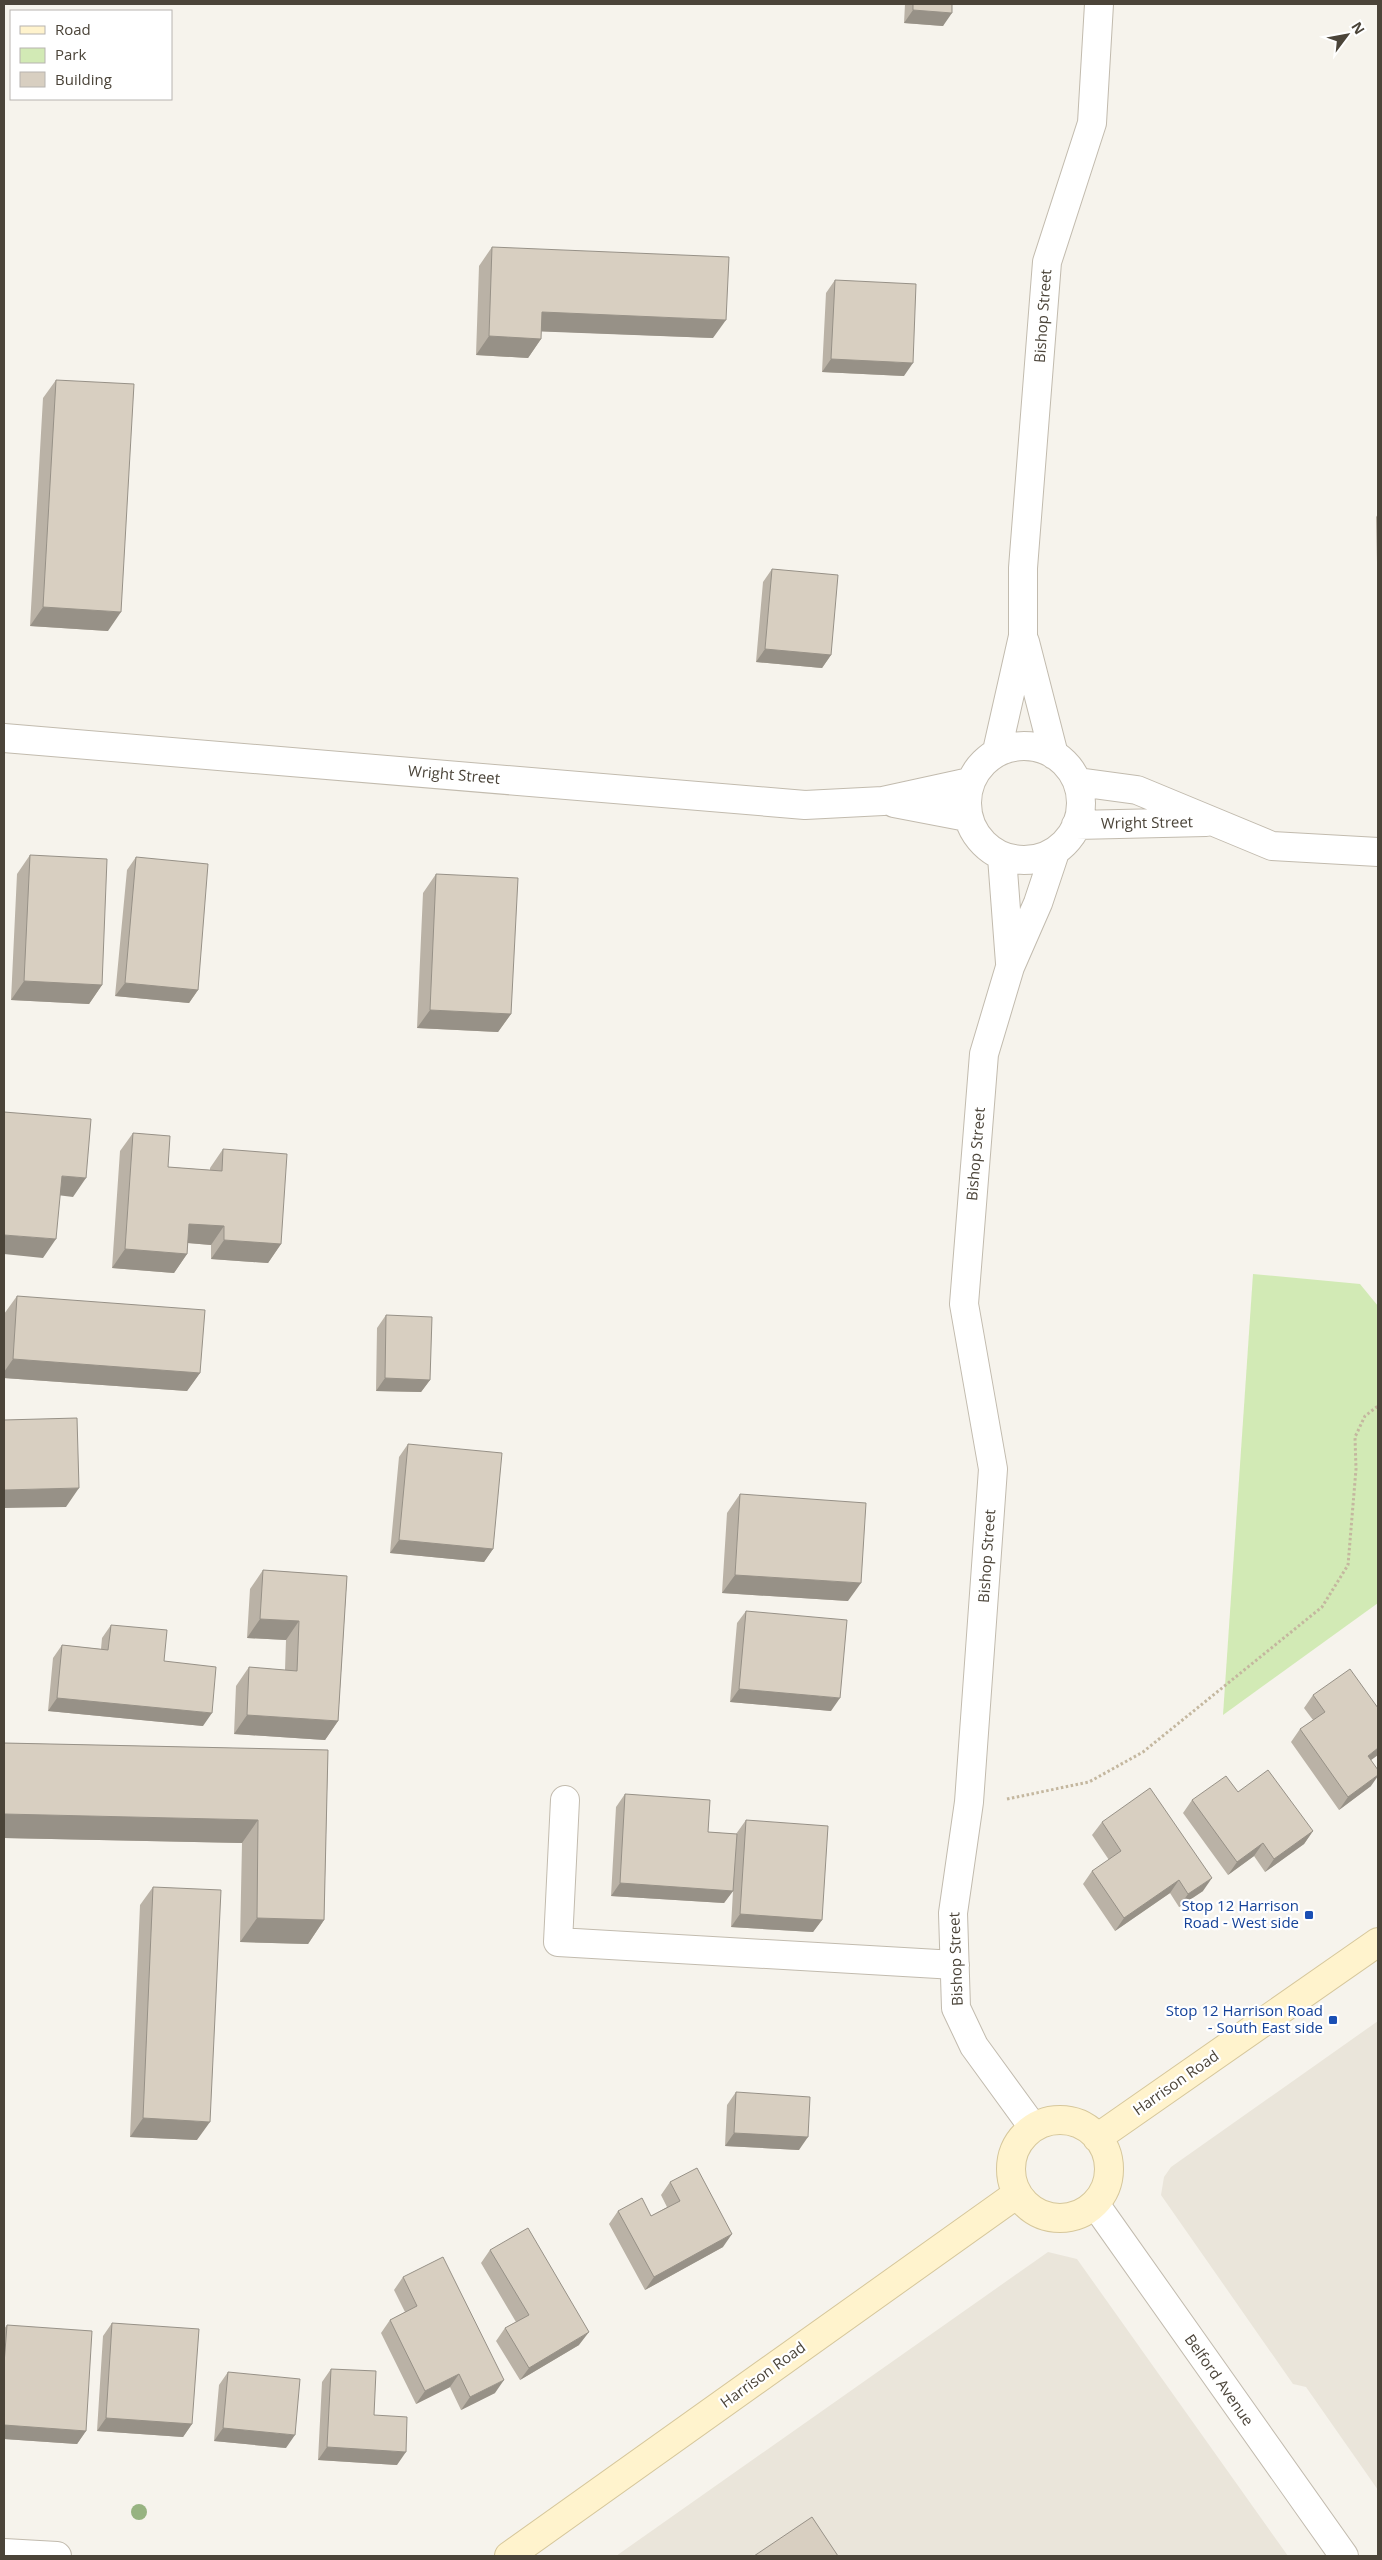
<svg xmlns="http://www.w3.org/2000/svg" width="1382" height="2560" viewBox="0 0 1382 2560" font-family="'Open Sans',sans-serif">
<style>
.residential{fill:#eae5da}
.green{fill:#d2eab5}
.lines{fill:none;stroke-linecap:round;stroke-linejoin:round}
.street-casing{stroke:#c2bbae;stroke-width:30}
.secondary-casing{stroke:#d6c79b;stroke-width:30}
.path{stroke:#c4b79f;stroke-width:3;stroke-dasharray:2.5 2.5;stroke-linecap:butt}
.street{stroke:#fff;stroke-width:28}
.secondary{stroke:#fff3cd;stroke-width:28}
.tree{fill:#97b381}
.wall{fill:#bab2a6}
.shaded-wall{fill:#979187}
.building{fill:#d8cfc1;stroke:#979187}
.transit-dot{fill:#1a4fb4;stroke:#fff;stroke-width:2}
.labels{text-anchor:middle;stroke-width:4.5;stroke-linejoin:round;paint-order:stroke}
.street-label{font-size:15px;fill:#4b4439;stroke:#fff}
.transit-label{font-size:15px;fill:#164399;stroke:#fff;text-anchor:end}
</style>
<rect width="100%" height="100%" fill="#f6f3ec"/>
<path class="residential" d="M1378,2021V2490L1306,2387L1293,2384L1161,2195L1164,2177L1171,2167Z
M1048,2252L1077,2259L1288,2556H616Z"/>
<path class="green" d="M1253,1274L1360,1284L1378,1306V1603L1223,1715Z"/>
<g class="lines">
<defs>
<path id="street" d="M1025,642L1054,755
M4,738L805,805L883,801L970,782
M967 803a57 57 0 1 1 114 0a57 57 0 1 1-114 0Z
M997,751L1023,636V568L1047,262L1092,123L1099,4
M1078,782L1137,790L1272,846L1378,852
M894,803L967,817
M1076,825L1206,822
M1002,857L1010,963
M565,1800L558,1942L955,1965
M1033,2127L974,2046L956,2008L953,1913L969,1802L993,1469L964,1304L984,1054L1010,967L1038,903L1055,852
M1095,2204L1344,2556
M4,2553L57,2556"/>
<path id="secondary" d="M1011 2169a49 49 0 1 1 98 0a49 49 0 1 1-98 0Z
M1097,2138L1378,1942
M509,2556L1017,2194"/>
</defs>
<use href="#street" class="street-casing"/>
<use href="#secondary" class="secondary-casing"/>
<path class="path" d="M1007,1799L1089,1782L1143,1752L1322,1607L1348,1565L1356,1469L1355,1437L1365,1416L1378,1406"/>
<use href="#street" class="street"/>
<use href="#secondary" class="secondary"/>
</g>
<circle class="tree" cx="139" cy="2512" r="8"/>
<path class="wall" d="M905,4H952L943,26L904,23Z
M492,247L713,338L541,331V339L528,358L476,355L479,266Z
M835,280L904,376L822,372L826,293Z
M56,380L108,631L30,626L43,398Z
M1378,514V608L1376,517Z
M772,569L831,655L822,668L756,662L763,582Z
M30,855L102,985L89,1004L11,1000L17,874Z
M136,857L198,990L189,1003L115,996L127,870Z
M436,874L511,1014L498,1032L417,1028L423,893Z
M133,1133L168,1167L210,1170V1168L223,1149L281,1244L268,1263L211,1259V1245L188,1243L187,1254L174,1273L112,1268L120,1151Z
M17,1296L200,1373L187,1391L4,1378V1314Z
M386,1315L430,1380L421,1392L376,1391L377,1328Z
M408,1444L493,1549L484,1562L390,1553L399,1457Z
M740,1494L848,1601L722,1593L727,1513Z
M263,1570L347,1576L338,1721L325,1740L234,1734L236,1686L249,1667L285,1670L286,1640L247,1638L250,1589Z
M746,1611L831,1711L730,1702L737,1623Z
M111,1625L164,1661L203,1726L48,1711L53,1658L62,1645L101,1649L102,1638Z
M1313,1695L1371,1760V1786L1339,1810L1291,1742L1300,1729L1313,1720L1304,1708Z
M4,1743L328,1750L324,1920L308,1944L240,1942L242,1843L4,1838Z
M1238,1792L1313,1831L1304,1844L1265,1872L1254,1856L1228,1875L1183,1813L1192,1800Z
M625,1794L708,1832L736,1834L746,1820L822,1920L813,1932L731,1927L733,1891L724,1903L611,1896L616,1807Z
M1102,1822L1203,1891L1179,1907L1170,1893L1115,1931L1083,1884L1092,1871L1109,1860L1092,1835Z
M153,1887L197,2140L130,2137L140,1905Z
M736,2092L799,2150L725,2146L727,2105Z
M670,2182L723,2247L645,2290L609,2224L618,2211L651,2216L667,2207L661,2195Z
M490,2250L579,2345L520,2380L496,2341L505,2328L516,2322L481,2263Z
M403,2277L495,2393L461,2410L450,2387L416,2404L381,2333L390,2320L405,2312L394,2290Z
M112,2323L192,2424L183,2437L97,2431L103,2336Z
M7,2325L86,2431L77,2444L4,2439V2329Z
M331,2369L374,2415L397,2465L318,2460L322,2382Z
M228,2372L286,2448L214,2441L219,2385Z"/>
<path class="shaded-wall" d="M913,10L952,13L943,26L904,23Z
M542,312L726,320L713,338L529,331Z
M489,336L541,339L528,358L476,355Z
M831,359L913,363L904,376L822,372Z
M43,607L121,612L108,631L30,626Z
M765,649L831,655L822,668L756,662Z
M24,981L102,985L89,1004L11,1000Z
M125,983L198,990L189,1003L115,996Z
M430,1010L511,1014L498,1032L417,1028Z
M62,1176L86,1178L73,1197L49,1194Z
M189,1224L224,1226L211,1245L176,1242Z
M4,1235L56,1239L43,1258L4,1254Z
M224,1240L281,1244L268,1263L211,1259Z
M125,1249L187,1254L174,1273L112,1268Z
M13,1359L200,1373L187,1391L4,1378V1372Z
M385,1378L430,1380L421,1392L376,1391Z
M79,1488L66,1507L4,1508V1490Z
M399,1540L493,1549L484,1562L390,1553Z
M735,1575L861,1583L848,1601L722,1593Z
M260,1619L299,1621L286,1640L247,1638Z
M739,1689L840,1698L831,1711L730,1702Z
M57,1698L212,1713L203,1726L48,1711Z
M247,1715L338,1721L325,1740L234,1734Z
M1378,1748V1755L1359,1769L1368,1756Z
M1378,1775V1776L1371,1786L1339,1810L1348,1797Z
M4,1814L258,1820L242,1843L4,1838Z
M1313,1831L1304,1844L1265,1872L1274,1859Z
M1263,1843L1254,1856L1228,1875L1237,1862Z
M1212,1878L1203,1891L1179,1907L1188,1894Z
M1179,1880L1170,1893L1115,1931L1124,1918Z
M620,1883L733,1891L724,1903L611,1896Z
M740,1914L822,1920L813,1932L731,1927Z
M257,1918L324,1920L308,1944L240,1942Z
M143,2118L210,2122L197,2140L130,2137Z
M734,2133L808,2137L799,2150L725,2146Z
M732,2234L723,2247L645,2290L654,2277Z
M589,2332L579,2345L520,2380L529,2368Z
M459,2374L450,2387L416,2404L425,2391Z
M504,2380L495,2393L461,2410L470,2397Z
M106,2418L192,2424L183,2437L97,2431Z
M4,2425L86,2431L77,2444L4,2439Z
M223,2428L295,2435L286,2448L214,2441Z
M327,2447L406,2452L397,2465L318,2460Z"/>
<path class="building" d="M913,4H952V13L913,10Z
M492,247L729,257L726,320L542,312L541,339L489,336Z
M835,280L916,284L913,363L831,359Z
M56,380L134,384L121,612L43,607Z
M772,569L838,575L831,655L765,649Z
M30,855L107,859L102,985L24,981Z
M136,857L208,864L198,990L125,983Z
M436,874L518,878L511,1014L430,1010Z
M4,1112L91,1119L86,1178L62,1176L56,1239L4,1235Z
M133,1133L170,1136L168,1167L222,1171L223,1149L287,1154L281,1244L224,1240V1226L189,1224L187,1254L125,1249Z
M17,1296L205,1310L200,1373L13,1359Z
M386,1315L432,1317L430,1380L385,1378Z
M77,1418L79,1488L4,1490V1420Z
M408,1444L502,1453L493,1549L399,1540Z
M740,1494L866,1503L861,1583L735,1575Z
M263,1570L347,1576L338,1721L247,1715L249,1667L297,1671L299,1621L260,1619Z
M746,1611L847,1620L840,1698L739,1689Z
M111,1625L167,1630L164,1661L216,1667L212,1713L57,1698L62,1645L108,1650Z
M1350,1669L1378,1708V1748L1368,1756L1378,1770V1775L1348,1797L1300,1729L1325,1712L1313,1695Z
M4,1743L328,1750L324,1920L257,1918L258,1820L4,1814Z
M1268,1770L1313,1831L1274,1859L1263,1843L1237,1862L1192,1800L1226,1776L1238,1792Z
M1150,1788L1212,1878L1188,1894L1179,1880L1124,1918L1092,1871L1121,1851L1102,1822Z
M625,1794L710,1800L708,1832L737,1834L733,1891L620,1883Z
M746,1820L828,1826L822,1920L740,1914Z
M153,1887L221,1890L210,2122L143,2118Z
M736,2092L810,2097L808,2137L734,2133Z
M697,2168L732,2234L654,2277L618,2211L642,2198L651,2216L680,2201L670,2182Z
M528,2228L589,2332L529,2368L505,2328L529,2315L490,2250Z
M443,2257L504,2380L470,2397L459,2374L425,2391L390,2320L417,2306L403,2277Z
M112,2323L199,2329L192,2424L106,2418Z
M7,2325L92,2331L86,2431L4,2425V2364Z
M331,2369L376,2371L374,2415L407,2417L406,2452L327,2447Z
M228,2372L300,2379L295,2435L223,2428Z
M812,2517L838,2556H754Z"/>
<g class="transit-dot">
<rect x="1304" y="1910" width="10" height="10" rx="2.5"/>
<rect x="1328" y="2015" width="10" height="10" rx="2.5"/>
</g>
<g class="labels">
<g class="street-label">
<text transform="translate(1043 316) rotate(-86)" y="5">Bishop Street</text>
<text transform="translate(454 775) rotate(5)" y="5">Wright Street</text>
<text transform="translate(1147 823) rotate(-1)" y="5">Wright Street</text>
<text transform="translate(976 1154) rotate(-85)" y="5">Bishop Street</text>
<text transform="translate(987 1556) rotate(-86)" y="5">Bishop Street</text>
<text transform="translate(956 1959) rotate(-92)" y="5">Bishop Street</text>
<text transform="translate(1176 2083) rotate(-35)" y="5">Harrison Road</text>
<text transform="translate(763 2375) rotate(-36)" y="5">Harrison Road</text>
<text transform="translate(1219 2380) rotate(55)" y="5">Belford Avenue</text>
</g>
<g class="transit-label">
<text x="1299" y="1911">Stop 12 Harrison<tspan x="1299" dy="17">Road - West side</tspan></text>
<text x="1323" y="2016">Stop 12 Harrison Road<tspan x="1323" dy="17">- South East side</tspan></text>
</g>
</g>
<rect width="1382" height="2560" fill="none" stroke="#4b4439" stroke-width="10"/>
<rect x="10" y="10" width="162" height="90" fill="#ffffff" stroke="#b7b4b0"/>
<rect x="20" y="26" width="25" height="8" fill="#fff3cd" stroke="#b7b4b0"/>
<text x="55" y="35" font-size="15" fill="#4b4439">Road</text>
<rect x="20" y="48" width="25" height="15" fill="#d2eab5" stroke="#b7b4b0"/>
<text x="55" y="60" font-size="15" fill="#4b4439">Park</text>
<rect x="20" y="72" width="25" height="15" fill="#d8cfc1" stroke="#b7b4b0"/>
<text x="55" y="85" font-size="15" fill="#4b4439">Building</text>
<g transform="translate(1347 35) rotate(58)" stroke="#ffffff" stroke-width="4" paint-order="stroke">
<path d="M0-4L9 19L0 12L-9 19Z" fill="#4b4439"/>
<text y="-8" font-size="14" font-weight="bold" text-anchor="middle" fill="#4b4439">N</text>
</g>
</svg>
